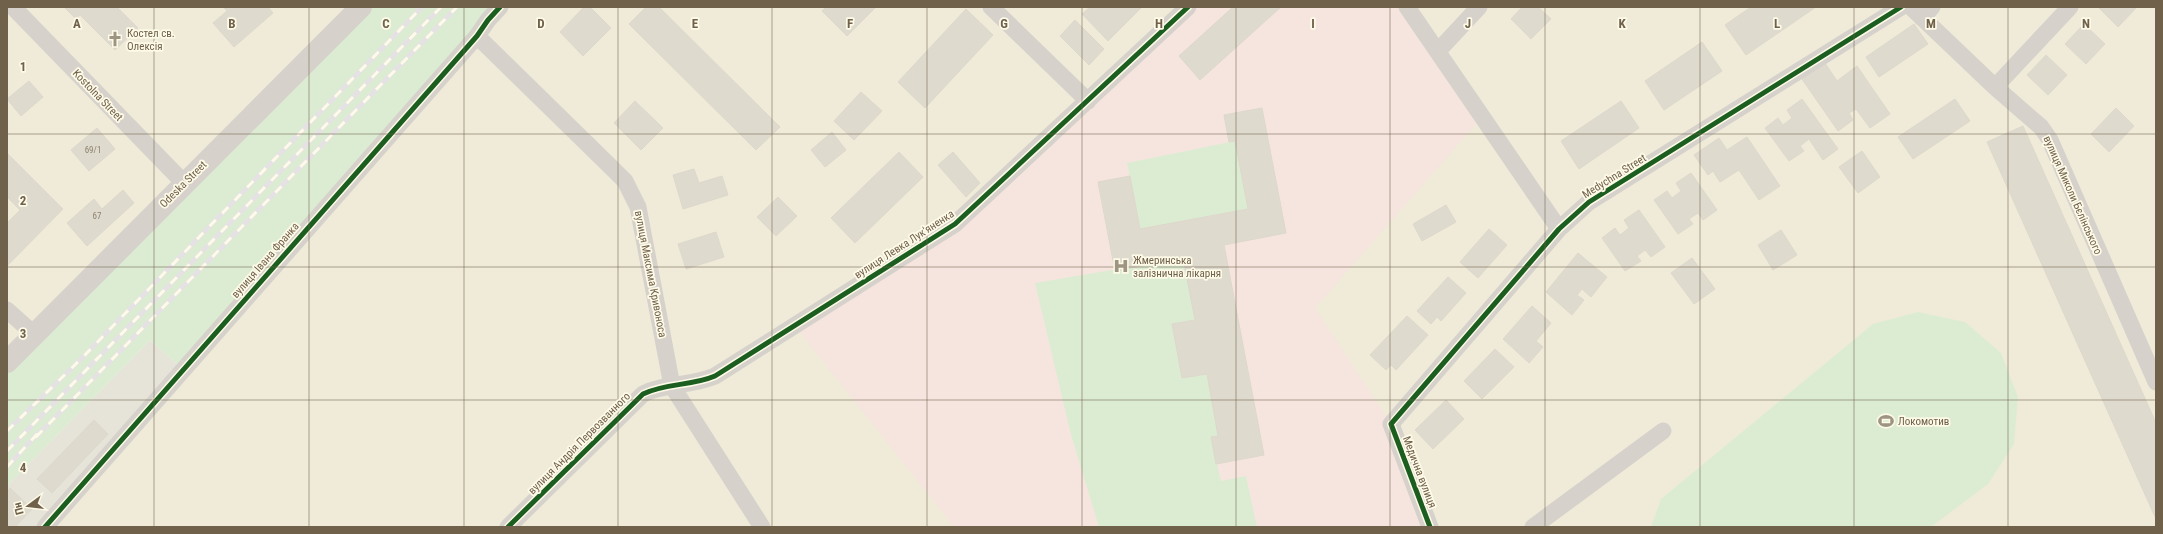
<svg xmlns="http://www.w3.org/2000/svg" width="2163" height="534" viewBox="0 0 2163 534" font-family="'Roboto Condensed',sans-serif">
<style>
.residential{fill:#efebd8}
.industrial{fill:#e6e4d9}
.medical{fill:#f6e5de}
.green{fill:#dcecd3}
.building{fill:#dedace;stroke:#ddd8cb}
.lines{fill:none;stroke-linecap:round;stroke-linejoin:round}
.street{stroke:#d6d2cb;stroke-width:17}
.secondary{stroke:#d6d2cb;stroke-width:22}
.rail-casing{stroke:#e5e1e4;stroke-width:4.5}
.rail{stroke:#fefae8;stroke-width:3;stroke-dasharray:9;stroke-linecap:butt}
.cycleway-casing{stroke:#fefae8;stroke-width:8}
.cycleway{stroke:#1b5e20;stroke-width:5}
.grid{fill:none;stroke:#70614b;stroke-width:1;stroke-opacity:0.55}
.labels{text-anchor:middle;stroke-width:3.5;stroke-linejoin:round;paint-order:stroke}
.number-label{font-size:9px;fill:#8e826e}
.poi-label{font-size:11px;fill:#70614b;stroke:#fefae8;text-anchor:start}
.street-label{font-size:11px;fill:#70614b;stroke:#fefae8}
.grid-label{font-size:13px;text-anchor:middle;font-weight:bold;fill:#70614b;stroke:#fefae8;stroke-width:3.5;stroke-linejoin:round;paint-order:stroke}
</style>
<rect width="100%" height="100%" fill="#f4f3e8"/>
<path class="residential" d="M7,7H361L7,362Z
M500,7H2156V527H46Z"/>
<path class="industrial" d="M150,340L182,369L45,527H7V486Z"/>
<path class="medical" d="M1188,7H1405L1483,116L1315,308L1391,424L1430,527H954L795,326L955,224Z"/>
<path class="green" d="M361,7H500L182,369L150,340L7,486V362Z
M1235,141L1248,209L1140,229L1127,163Z
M1183,258L1195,320L1172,324L1182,378L1207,374L1218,436L1211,438L1221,481L1246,476L1257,527H1099L1071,435L1035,283Z
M1918,312L1965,322L2001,353L2018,397L2014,444L1988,484L1931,527H1651L1661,499L1873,324Z"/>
<path class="building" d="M64,7H117L138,28L115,50L80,15L76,19Z
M223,7H268L273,13L234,47L213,23L227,11Z
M584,7H590L611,28L583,56L560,32Z
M646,7H659L780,127L756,150L629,24Z
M826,7H876L847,36L822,11Z
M1090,7H1142L1108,41L1082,14Z
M1233,7H1281L1200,80L1179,56Z
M1522,7H1538L1551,19L1531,39L1511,19Z
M1751,7H1816L1746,55L1725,25Z
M2098,7H2137L2118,27Z
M966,9L993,35L925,108L898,82Z
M1075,20L1104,49L1089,65L1060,36Z
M1914,24L1928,44L1879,77L1866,57Z
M2084,24L2105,44L2086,64L2065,44Z
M1702,42L1722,71L1664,110L1645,81Z
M2046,55L2067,75L2048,95L2027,75Z
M1825,63L1837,81L1857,66L1890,114L1870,128L1856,109L1849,113L1853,120L1838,131L1802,79Z
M29,81L43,97L21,116L7,99Z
M861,92L882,111L854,140L834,121Z
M1802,99L1838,149L1823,160L1809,139L1800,146L1804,151L1789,161L1765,128L1778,118L1783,125L1792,118L1787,110Z
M1955,99L1970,121L1913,159L1898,137Z
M635,101L663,128L641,150L614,123Z
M1621,101L1639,128L1579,169L1561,141Z
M1262,108L1286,233L1224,245L1264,455L1216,464L1211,437L1218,436L1207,374L1182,378L1172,324L1195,320L1183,258L1115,271L1098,182L1130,176L1140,229L1248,209L1235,141L1229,142L1224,115Z
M2116,108L2134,126L2109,152L2091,134Z
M2023,126L2156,423V519L1987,142Z
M97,128L115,149L89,171L71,150Z
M832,132L846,150L825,167L811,150Z
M1747,137L1780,186L1759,200L1739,170L1720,182L1713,171L1708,175L1694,155L1719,138L1727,150Z
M1862,151L1880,177L1858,193L1839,167Z
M899,152L923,177L855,243L831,218Z
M953,152L980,183L966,197L938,165Z
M7,153L63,209L7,266V223L20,210L7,197Z
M694,169L699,183L722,176L728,195L683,209L673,175Z
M1691,173L1717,210L1703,220L1698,213L1689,219L1693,224L1678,234L1654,200L1667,191L1672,198L1681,191L1676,183Z
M123,190L134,203L87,246L67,223L94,199L102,209Z
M778,197L797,216L776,236L757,217Z
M1446,205L1456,222L1422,241L1413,224Z
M1639,210L1665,247L1651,257L1645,250L1637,256L1641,261L1625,271L1602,238L1615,228L1620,235L1629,228L1624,220Z
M1489,229L1507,245L1478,278L1460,262Z
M1781,230L1797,255L1773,270L1758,245Z
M716,232L724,257L686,269L678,244Z
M1578,253L1607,277L1591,297L1582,289L1577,295L1584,300L1572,315L1546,292Z
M1692,258L1715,289L1694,304L1671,273Z
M1448,277L1466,293L1441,321L1437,317L1431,324L1417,311Z
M1532,306L1551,323L1536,341L1543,347L1529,363L1503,339Z
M1407,316L1428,335L1396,370L1391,365L1386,370L1370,355Z
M1495,349L1514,367L1482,399L1464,381Z
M1446,400L1464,419L1433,449L1415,430Z
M94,420L108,434L52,493L37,479Z
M10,488L32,509L15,527H7V492Z"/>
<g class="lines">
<path class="street" d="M13,7L184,183
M991,7L1088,101
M1407,7L1559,229
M1911,7L1995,87L2041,127L2050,140L2156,382
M1922,18L1932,7
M477,36L615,171L625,181L638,207L672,386L762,527
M1438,51L1479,7
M1995,87L2070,7
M7,310L35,335
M45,527L477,36L488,20L500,7
M508,527L643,394C665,383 692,386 715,376L955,224L1188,7
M1430,527L1391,424L1559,229L1589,202L1901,7
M1533,527L1663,431"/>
<path class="secondary" d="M7,362L361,7"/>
<defs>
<path id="rail" d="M7,431L82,358L422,7
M36,437L457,7
M7,451L441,7
M7,467L38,433"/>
</defs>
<use href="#rail" class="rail-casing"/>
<use href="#rail" class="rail"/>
<defs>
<path id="cycleway" d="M45,527L477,36L488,20L500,7
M508,527L643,394C665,383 692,386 715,376L955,224L1188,7
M1430,527L1391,424L1559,229L1589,202L1901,7"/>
</defs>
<use href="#cycleway" class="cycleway-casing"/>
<use href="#cycleway" class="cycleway"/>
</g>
<path class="grid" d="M154,7V527M309,7V527M464,7V527M618,7V527M772,7V527M927,7V527M1082,7V527M1236,7V527M1390,7V527M1545,7V527M1700,7V527M1854,7V527M2008,7V527M7,134H2156M7,267H2156M7,400H2156"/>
<defs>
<symbol id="church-bare" viewBox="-9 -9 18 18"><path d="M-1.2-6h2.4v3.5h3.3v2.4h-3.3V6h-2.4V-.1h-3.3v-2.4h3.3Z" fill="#9e9482" stroke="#fefae8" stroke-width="2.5" paint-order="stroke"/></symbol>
<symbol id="hospital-bare" viewBox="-9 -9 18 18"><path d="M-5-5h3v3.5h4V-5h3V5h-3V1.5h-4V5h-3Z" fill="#9e9482" stroke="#fefae8" stroke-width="2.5" paint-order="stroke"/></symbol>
<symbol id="stadium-bare" viewBox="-9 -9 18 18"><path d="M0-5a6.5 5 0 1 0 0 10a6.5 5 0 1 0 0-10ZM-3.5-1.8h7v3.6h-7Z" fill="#9e9482" stroke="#fefae8" stroke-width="2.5" paint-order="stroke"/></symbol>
</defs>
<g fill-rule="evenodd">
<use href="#church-bare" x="104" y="28" width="22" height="22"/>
<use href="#hospital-bare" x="1110" y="255" width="22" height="22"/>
<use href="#stadium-bare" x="1875" y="410" width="22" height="22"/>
</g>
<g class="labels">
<g class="number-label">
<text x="93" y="153">69/1</text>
<text x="97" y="219">67</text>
</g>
<g class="poi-label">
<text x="127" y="37">Костел св.<tspan x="127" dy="13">Олексія</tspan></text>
<text x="1133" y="264">Жмеринська<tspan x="1133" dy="13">залізнична лікарня</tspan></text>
<text x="1898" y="425">Локомотив</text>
</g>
<g class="street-label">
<text transform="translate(98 95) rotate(46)" y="4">Kostolna Street</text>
<text transform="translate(1614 176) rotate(-32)" y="4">Medychna Street</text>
<text transform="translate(183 184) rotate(-45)" y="4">Odeska Street</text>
<text transform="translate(2073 195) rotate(66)" y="4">вулиця Миколи Бєлінського</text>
<text transform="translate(904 244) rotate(-33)" y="4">вулиця Левка Лук'яненка</text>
<text transform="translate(265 260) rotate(-49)" y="4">вулиця Івана Франка</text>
<text transform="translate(651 274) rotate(79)" y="4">вулиця Максима Кривоноса</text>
<text transform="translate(579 443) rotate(-45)" y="4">вулиця Андрія Первозванного</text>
<text transform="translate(1420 472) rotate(69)" y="4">Медична вулиця</text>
</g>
</g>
<g class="grid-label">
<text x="77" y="28">A</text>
<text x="232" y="28">B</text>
<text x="386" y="28">C</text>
<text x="541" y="28">D</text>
<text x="695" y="28">E</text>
<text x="850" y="28">F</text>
<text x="1004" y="28">G</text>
<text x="1159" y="28">H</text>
<text x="1313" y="28">I</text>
<text x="1468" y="28">J</text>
<text x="1622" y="28">K</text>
<text x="1777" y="28">L</text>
<text x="1931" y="28">M</text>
<text x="2086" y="28">N</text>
<text x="23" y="71">1</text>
<text x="23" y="205">2</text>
<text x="23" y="338">3</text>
<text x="23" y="472">4</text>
</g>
<rect width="2163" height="534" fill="none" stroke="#70614b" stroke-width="16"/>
<g transform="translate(28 506) rotate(255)" stroke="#fefae8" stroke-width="3" paint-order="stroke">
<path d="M0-3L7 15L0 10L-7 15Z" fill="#70614b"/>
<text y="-6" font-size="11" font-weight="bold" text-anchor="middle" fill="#70614b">Пн</text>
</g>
</svg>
